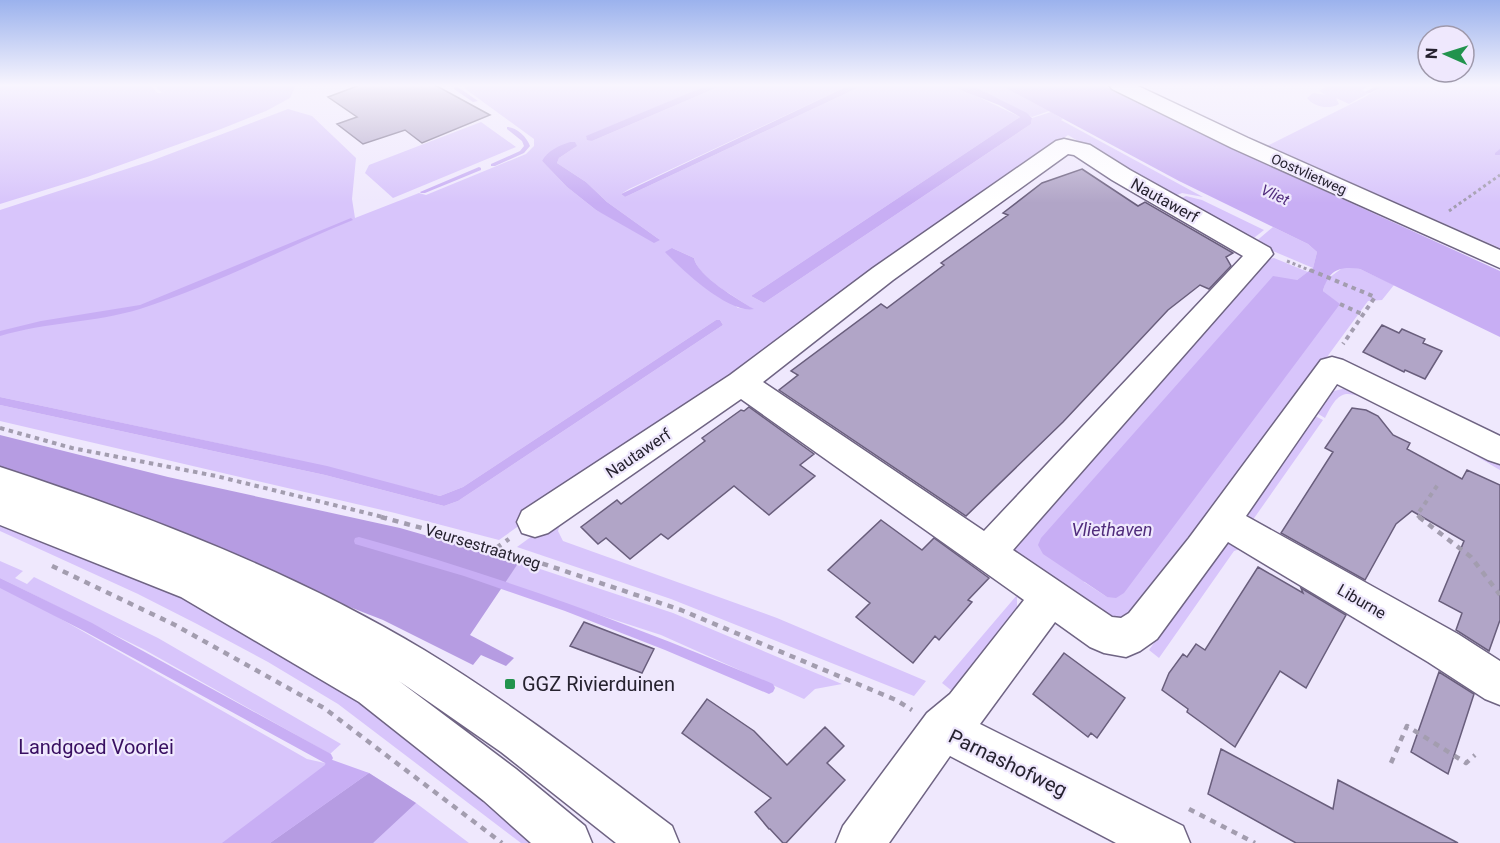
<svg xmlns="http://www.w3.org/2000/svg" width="1500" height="843" viewBox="0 0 1500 843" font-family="Roboto,sans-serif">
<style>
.green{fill:#d8c5fb;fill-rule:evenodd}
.forest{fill:#b69ce2}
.water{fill:#c8aef4}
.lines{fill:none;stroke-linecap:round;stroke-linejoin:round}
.stream{fill:#c8aef4;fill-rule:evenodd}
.building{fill:#b1a5c7;stroke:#695e7c;stroke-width:1.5}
.minor-casing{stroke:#6f6483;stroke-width:3}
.secondary-casing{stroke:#6f6483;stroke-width:3}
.path-far2{stroke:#a39daf;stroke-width:3;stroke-dasharray:3 3;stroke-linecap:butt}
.path-far1{stroke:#a39daf;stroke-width:4;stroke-dasharray:4.5 4.5;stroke-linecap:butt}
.path{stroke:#a39daf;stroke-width:4.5;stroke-dasharray:6 6;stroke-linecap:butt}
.minor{fill:#fff;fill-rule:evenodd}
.secondary{fill:#fff;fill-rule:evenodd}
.poi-dot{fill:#22934d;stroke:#efe8fd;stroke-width:2}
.labels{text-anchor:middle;stroke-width:4.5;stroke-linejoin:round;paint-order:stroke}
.far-street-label{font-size:14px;fill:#26222f;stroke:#efe8fd}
.far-water-label{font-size:15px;font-style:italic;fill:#502c7c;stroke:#efe8fd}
.street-label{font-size:16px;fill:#26222f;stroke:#efe8fd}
.water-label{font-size:18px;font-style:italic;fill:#502c7c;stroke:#efe8fd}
.near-poi-label{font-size:20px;fill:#26222f;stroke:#efe8fd;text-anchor:start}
.near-park-label{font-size:20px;fill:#380f61;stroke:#efe8fd}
.near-street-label{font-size:20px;fill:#26222f;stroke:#efe8fd}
</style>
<rect width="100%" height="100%" fill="#efe8fd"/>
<path class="green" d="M0,85H151L157,93H162L154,85H296L290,98L266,111L221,129L87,177L0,204Z
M470,85H708L586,137L592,141L723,85H850L629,189L621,194L625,197L864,85H948L964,90L1020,117L751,296L764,303L1031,124L1032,118L1051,112L1063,119L1061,120L1203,197L1182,193L1170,198L1068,135L499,540L395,513L0,421V405L325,475L444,506L458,501L723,325L720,320H716L463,487L440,496L288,458L0,397V210L151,161L288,109L312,116L356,158L352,199L355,218L419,193L426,195L526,154L534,146V139L464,88ZM577,146L559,158L557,163L586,182L607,202L660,240L596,210L567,187L542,161ZM672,248L694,258C698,278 738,298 753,309L738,308Z
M971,85H1000L1049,111L1032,117Z
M1329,85H1370L1362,90L1369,93L1349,104L1336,98L1339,104C1329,110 1314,107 1307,98L1313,93L1326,95L1319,91Z
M1385,85H1500V248L1267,146L1363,98Z
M481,122L516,147L393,198L365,173L369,165Z
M1186,196L1202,200L1264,230L1250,241L1175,201Z
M1273,227L1308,244L1317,252L1313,268L1254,243Z
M1274,258L1308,272L1297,280L1084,582L1107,597L1339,304L1323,291L1326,280L1345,266L1360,269L1394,285L1382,300L1368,301L1138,615L1116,624L1015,557L1012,548L1268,259Z
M1346,388L1500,458V470C1475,455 1370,391 1346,394C1335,396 1330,409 1325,418L1315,412L1330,392Z
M1313,415L1323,420L1250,524L1247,515Z
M605,483L560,525L558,531L563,541L777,618L926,681L914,696L671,599L517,547Z
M0,521L151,583L209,612L348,693L542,843H521L338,704L268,662L197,624L138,594L0,531Z
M1228,543H1236L1240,549L1234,551L1159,658L1149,650L1221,547Z
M0,561L23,571L15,578L27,584L34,577L158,638L341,744L330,754L145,650L0,578Z
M519,562L673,613L842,684L815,689L804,699L661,635L538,595L505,582Z
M0,587L47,611L307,759L369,773L416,803L469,843H0Z
M1017,595V609L956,694L942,683Z"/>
<path class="forest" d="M0,435L168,477L400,528L519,562L470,635L514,658L506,666L481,655L473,665L383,620L0,471Z
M369,773L416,803L373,843H270Z"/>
<path class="water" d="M708,85H723L592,141L587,140L586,136Z
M850,85H864L625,197L621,194Z
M948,85H971L1027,113L1032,118L1031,124L764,303L751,296L1020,117L999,105Z
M1000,85H1102L1261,162L1500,271V337L1360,269C1339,266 1329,270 1323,291L1340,304L1124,593L1116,598L1107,597L1043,554L1038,545L1041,538L1273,276L1297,280L1313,268L1317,252L1308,244L1179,181Z
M570,142H575L577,146L559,158L557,163L586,182L607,202L660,240L654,243L596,210L567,187L542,161C548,150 559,146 570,142Z
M351,218L353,220C282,249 213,286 140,309C94,323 46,322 0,336V331L41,321L140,305Z
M672,248L694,258C697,276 739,300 754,309C729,314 682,270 665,252Z
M716,320H720L723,325L458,501L444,506L325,475L0,405V397L327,466L440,496L463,487Z
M327,758L369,773L270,843H222L325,765Z"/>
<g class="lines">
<path class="stream" d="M1378,85H1386L1370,93L1365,92Z
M454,87H458L478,101L473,102L454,89Z
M507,127C516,127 527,137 530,146L524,153L495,166H491V164L520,151L524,146L522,141L507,129Z
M1500,149V155H1495V153Z
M479,167L481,168V170L425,193H421L420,192Z
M359,537C501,576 638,627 773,684L775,688L773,692L769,694L665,650L565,611L464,576L355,544L354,541L355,538Z
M0,578L92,623L331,754L333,758L331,762L327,764L323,762L84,631L0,588Z"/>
</g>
<path class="building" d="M360,85H435L490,115L422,143L405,130L363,144L337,124L357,117L328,97Z
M1082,169L1138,206L1145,202L1233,253L1226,257L1231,266L1209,289L1200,285L1168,310L1063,422L966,516L779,390L798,375L791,371L881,304L887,308L944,265L941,263L1008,215L1003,213L1042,183Z
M1382,325L1399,333L1402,329L1425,339L1423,343L1442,351L1425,379L1405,370L1404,372L1363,352Z
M749,407L814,454L800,465L815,476L769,515L734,486L668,539L661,534L630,559L606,538L598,544L581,527L617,500L621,504L705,441L702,438L741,410L744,411Z
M1352,408L1366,410L1378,416L1393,435L1410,443L1407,449L1462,479L1467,470L1500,485V620L1489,651L1456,630L1462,613L1439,601L1464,541L1412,511L1396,524L1365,580L1281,533L1333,452L1325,448Z
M881,520L922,550L934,538L989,578L968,600L972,602L939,640L935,636L913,663L856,617L870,603L828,570Z
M1258,567L1303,593L1301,588L1346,615L1306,688L1280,671L1235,747L1187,712L1188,709L1162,690L1169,673L1183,654L1187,657L1196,644L1205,650Z
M584,622L654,649L642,673L570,646Z
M1064,653L1125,698L1097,738L1091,733L1088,737L1033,694Z
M1439,672L1474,694L1448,774L1411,752Z
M707,699L754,731L787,765L825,727L844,746L827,763L845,780L786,843H783L770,829H769L755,812L771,798L682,733Z
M1221,749L1333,809L1338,780L1458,843H1296L1208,794Z"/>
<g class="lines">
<defs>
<path id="minor" d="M1109,85H1136L1248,138L1500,250V268L1232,148L1112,89Z
M1064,139L1090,145L1130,170L1270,248L1273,254L1013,550L1112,617L1121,618L1129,613L1189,538L1321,360L1332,357L1343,360L1500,436V464L1488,460L1337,384L1246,516L1458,634L1500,661V705L1485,699L1428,662L1228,542L1157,639L1140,651L1126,657L1104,653L1090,647L1055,622L980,724L1183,826L1190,843H1116L950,756L889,843H836L843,826L927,713L950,694L1024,600L741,399L548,533L535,537L522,533L517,522L522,511L730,375L873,268L1056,141ZM1068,154L1074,155L1112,180L1243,256L984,531L763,382L893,280Z"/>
<path id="secondary" d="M0,467C146,515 292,571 424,650C511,703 591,765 672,826L679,843H616L501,752L399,681L516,769L585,826L592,843H531L484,801L359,702L181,597L0,525Z"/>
</defs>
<use href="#minor" class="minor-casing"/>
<use href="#secondary" class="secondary-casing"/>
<path class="path-far2" d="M1449,211L1500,175
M1287,261L1314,272"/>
<path class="path-far1" d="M1310,270L1375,297L1343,344
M1340,304L1364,315
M0,428L72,448L216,476L387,518
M1421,518L1417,515L1439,483"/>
<path class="path" d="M381,517L496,548L681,610L896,700L912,710
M1419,517L1471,557L1500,595
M496,548L509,539
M52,566L175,625L324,708L502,843
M1391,763L1407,726L1466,763L1475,755
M1189,809L1255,843"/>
<use href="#minor" class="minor"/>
<use href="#secondary" class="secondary"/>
</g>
<linearGradient id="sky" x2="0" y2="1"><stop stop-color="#9bb2ed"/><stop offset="0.42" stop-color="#f8f5fe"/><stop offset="1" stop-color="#f8f5fe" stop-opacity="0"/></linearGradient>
<rect width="1500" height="203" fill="url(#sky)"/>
<rect class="poi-dot" x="504" y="678" width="12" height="12" rx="3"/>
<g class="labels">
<g class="far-street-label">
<text transform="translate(1309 174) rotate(24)" y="5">Oostvlietweg</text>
</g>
<g class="far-water-label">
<text transform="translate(1275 195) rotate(25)" y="5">Vliet</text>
</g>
<g class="street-label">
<text transform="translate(1165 200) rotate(29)" y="6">Nautawerf</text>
<text transform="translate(638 453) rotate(-34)" y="6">Nautawerf</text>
<text transform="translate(483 546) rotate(17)" y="6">Veursestraatweg</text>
<text transform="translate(1362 601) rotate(30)" y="6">Liburne</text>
</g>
<g class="water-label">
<text x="1112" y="536">Vliethaven</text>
</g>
<g class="near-poi-label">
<text x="522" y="691">GGZ Rivierduinen</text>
</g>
<g class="near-park-label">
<text x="96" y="754">Landgoed Voorlei</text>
</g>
<g class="near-street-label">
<text transform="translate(1008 763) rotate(26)" y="7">Parnashofweg</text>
</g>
</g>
<g transform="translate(1446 54) rotate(273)"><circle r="28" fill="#efe8fd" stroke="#9f99ab" stroke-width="1.5"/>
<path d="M0-4.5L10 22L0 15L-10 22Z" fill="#22934d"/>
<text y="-9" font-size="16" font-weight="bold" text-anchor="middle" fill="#26222f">N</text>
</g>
</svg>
